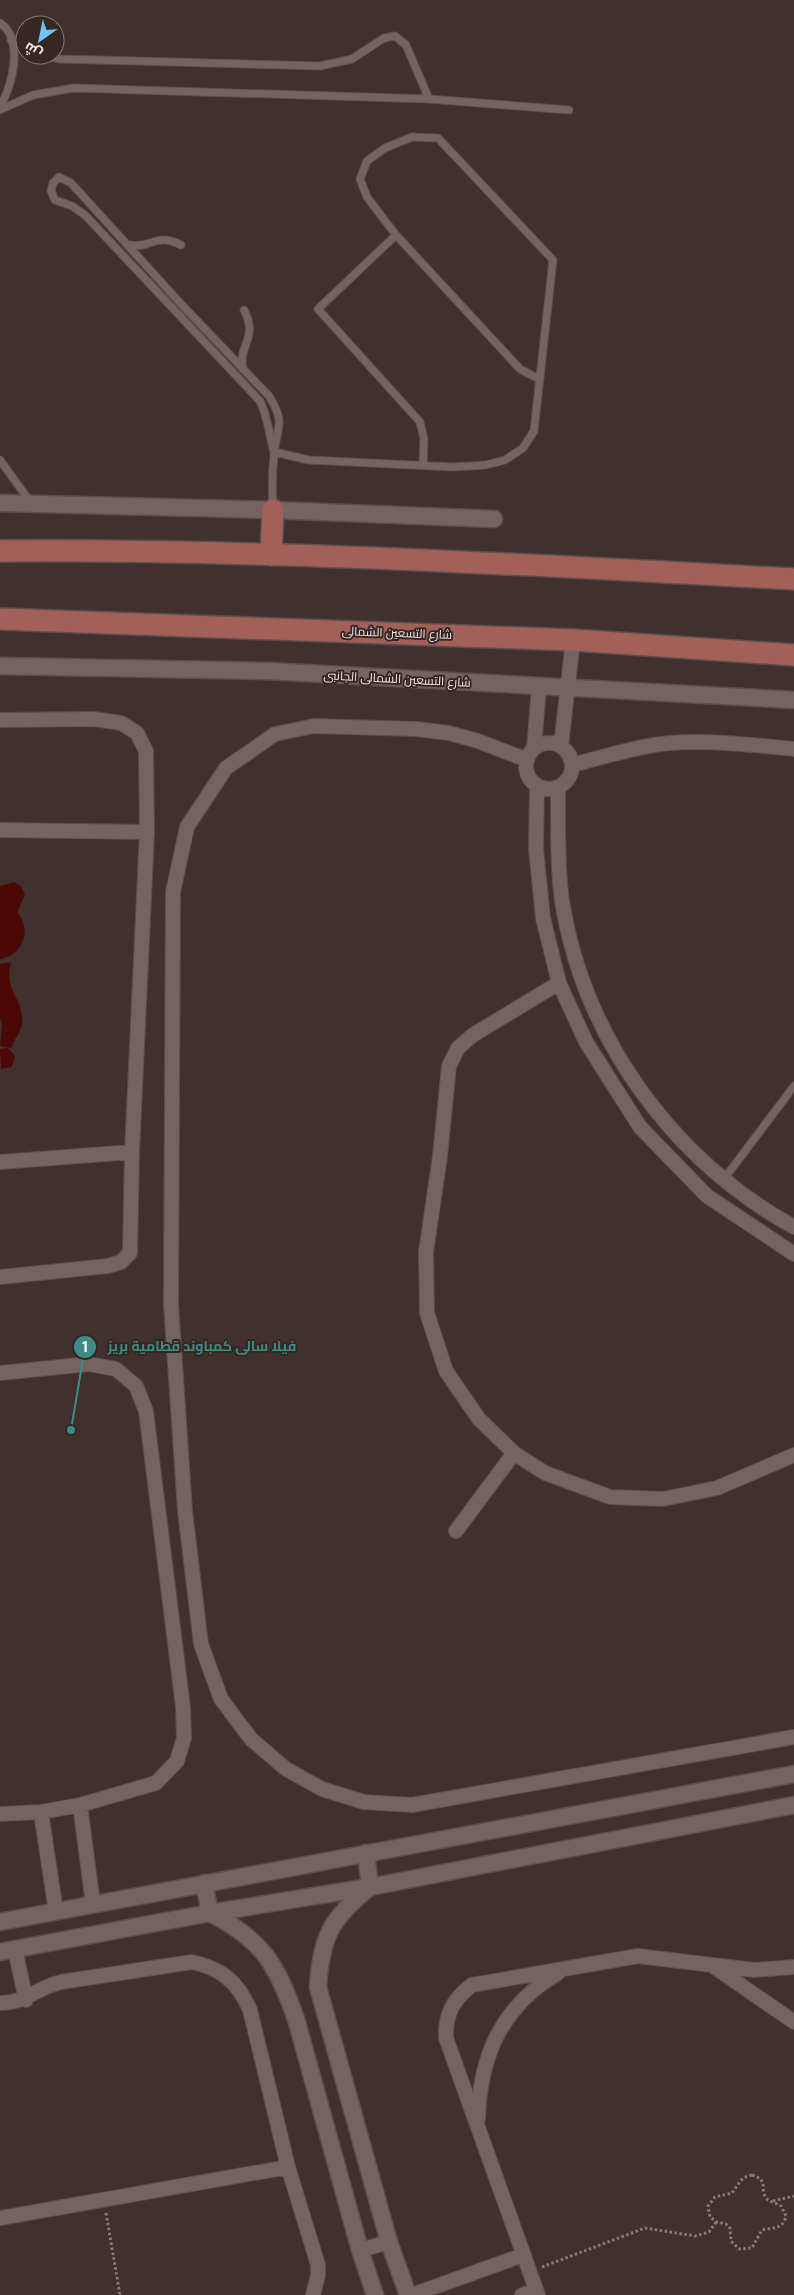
<svg xmlns="http://www.w3.org/2000/svg" width="794" height="2295" viewBox="0 0 794 2295" font-family="'DM Sans',Cairo,sans-serif">
<style>
.water{fill:#4b0906}
.lines{fill:none;stroke-linecap:round;stroke-linejoin:round}
.service-casing{stroke:#5c4f4d;stroke-width:9}
.minor-casing{stroke:#5c4f4d;stroke-width:16}
.tertiary-casing{stroke:#5c4f4d;stroke-width:19}
.primary-casing{stroke:#5c4f4d;stroke-width:24}
.path{stroke:#887a79;stroke-width:3;stroke-dasharray:2.5 2.5;stroke-linecap:butt}
.service{stroke:#746360;stroke-width:7}
.minor{stroke:#746360;stroke-width:14}
.tertiary{stroke:#746360;stroke-width:16}
.primary{stroke:#a36058;stroke-width:21}
.labels{text-anchor:middle;stroke-width:4;stroke-linejoin:round;paint-order:stroke}
.street-label{font-size:12px;fill:#f4e9e8;stroke:#362725}
.leader{fill:none;stroke:#3d8d86;stroke-width:2}
.callout-dot{fill:#3d8d86;stroke:#362725;stroke-width:2}
.mark-label{font-size:15px;text-anchor:middle;font-weight:bold;fill:#fff}
.callout-label{font-size:14px;text-anchor:middle;font-weight:bold;fill:#3d8d86;stroke:#362725;stroke-width:4;stroke-linejoin:round;paint-order:stroke}
</style>
<rect width="100%" height="100%" fill="#40312f"/>
<path class="water" d="M14,882L21,886L25,894L18,911C19,916 22,918 23,922C29,940 17,957 0,959V886Z
M11,962C4,992 22,996 22,1019C23,1033 13,1038 12,1048L0,1046L2,1024L0,1018V964Z
M8,1048L15,1056L14,1062L11,1067L1,1069L0,1049Z"/>
<g class="lines">
<defs>
<path id="service" d="M0,23C24,39 13,86 0,106
M11,40L25,47
M43,55L60,59L320,66L352,59L384,38L395,36L406,45L429,99
M0,110L33,95L74,88L429,99L569,110
M396,235L318,309L420,422L424,439L423,465
M129,245C152,249 155,232 181,245
M243,369C238,343 259,339 244,310
M274,452L309,460L453,467L486,465L505,460L523,448L534,431L553,260L438,138L412,137L385,148L367,161L360,179L367,197L396,235L520,369L539,379
M0,460L31,503
M273,509C272,491 272,473 274,455C276,426 287,425 269,396L182,305L71,183L59,177L53,183L51,191L55,200L72,206L85,215L260,401C268,417 269,435 274,452
M724,1179L794,1086"/>
<path id="minor" d="M0,720L94,719L121,723L137,733L146,751L147,832L132,1152L130,1253L121,1262L108,1266L0,1277
M526 766a23 23 0 1 1 46 0a23 23 0 1 1-46 0Z
M561,746L573,640
M534,748L539,687
M527,760L478,741L449,733L416,729L314,726L275,734L226,768L187,827L173,892L171,1304L185,1511L201,1644L221,1699L251,1739L286,1769L322,1789L364,1802L412,1805L794,1737
M572,765C604,757 637,746 670,743C712,740 753,745 794,749
M537,785L536,849L543,918L559,983L586,1042L640,1127L707,1196L794,1254
M558,788C558,823 557,867 562,901C584,1039 673,1160 794,1227
M0,830L147,832
M559,983L473,1035L458,1048L449,1066L440,1156L426,1252L427,1313L446,1371L479,1419L514,1453L545,1473L610,1497L663,1499L717,1488L794,1455
M0,1162L132,1152
M0,1373L89,1364L116,1369L136,1386L146,1411L183,1707L184,1738L177,1761L156,1783L80,1805L41,1812L0,1814
M456,1531L514,1453
M80,1805L93,1904
M41,1812L56,1912
M15,1949L26,2000
M713,1966L794,2022
M0,2003C26,2003 36,1988 61,1982L192,1962C221,1968 238,1982 250,2010L288,2167L318,2265V2275L313,2295
M478,2119C480,2055 502,2006 558,1973
M0,2218L288,2167
M360,2250L389,2242
M412,2295L523,2255
M522,2295L536,2290
M538,2295L446,2038C445,2015 453,1999 472,1985L638,1956L754,1970L794,1967"/>
<path id="tertiary" d="M0,503L273,510L494,519
M0,666L268,671L794,700
M366,1853L370,1887C331,1918 321,1937 318,1987L389,2242L408,2295
M204,1883L210,1913C263,1940 277,1965 296,2019L360,2250L375,2295
M0,1922L794,1774
M0,1952L210,1913L370,1887L794,1805"/>
<path id="primary" d="M0,551C265,549 530,565 794,579
M271,555L273,510
M0,619L573,640L794,655"/>
</defs>
<use href="#service" class="service-casing"/>
<use href="#minor" class="minor-casing"/>
<use href="#tertiary" class="tertiary-casing"/>
<use href="#primary" class="primary-casing"/>
<path class="path" d="M752,2175C770,2181 759,2188 766,2198C769,2202 777,2203 781,2206L786,2216C783,2230 773,2227 762,2230L752,2248L739,2249L731,2241L730,2228L726,2224L717,2222L710,2217L708,2206L715,2197L732,2193C739,2184 740,2177 752,2175Z
M773,2201L794,2196
M106,2213L120,2295
M542,2267L645,2228L695,2236L709,2232L716,2222"/>
<use href="#service" class="service"/>
<use href="#minor" class="minor"/>
<use href="#tertiary" class="tertiary"/>
<use href="#primary" class="primary"/>
</g>
<g class="labels">
<g class="street-label">
<text transform="translate(397 633) rotate(2)" y="4">شارع التسعين الشمالى</text>
<text transform="translate(397 679) rotate(3)" y="4">شارع التسعين الشمالى الجانبى</text>
</g>
</g>
<path class="leader" d="M71 1430L85 1347"/>
<g class="callout-dot">
<circle cx="71" cy="1430" r="5"/>
<circle cx="85" cy="1347" r="12"/>
</g>
<g class="mark-label">
<text x="85" y="1352">1</text>
</g>
<g class="callout-label">
<text x="202" y="1351">فيلا سالى كمباوند قطامية بريز</text>
</g>
<g transform="translate(40 40) rotate(213)"><circle r="24" fill="#362725" stroke="#827573"/>
<path d="M0-4L9 19L0 12L-9 19Z" fill="#71c1f5"/>
<text y="-8" font-size="14" font-weight="bold" text-anchor="middle" fill="#f4e9e8">ش</text>
</g>
</svg>
